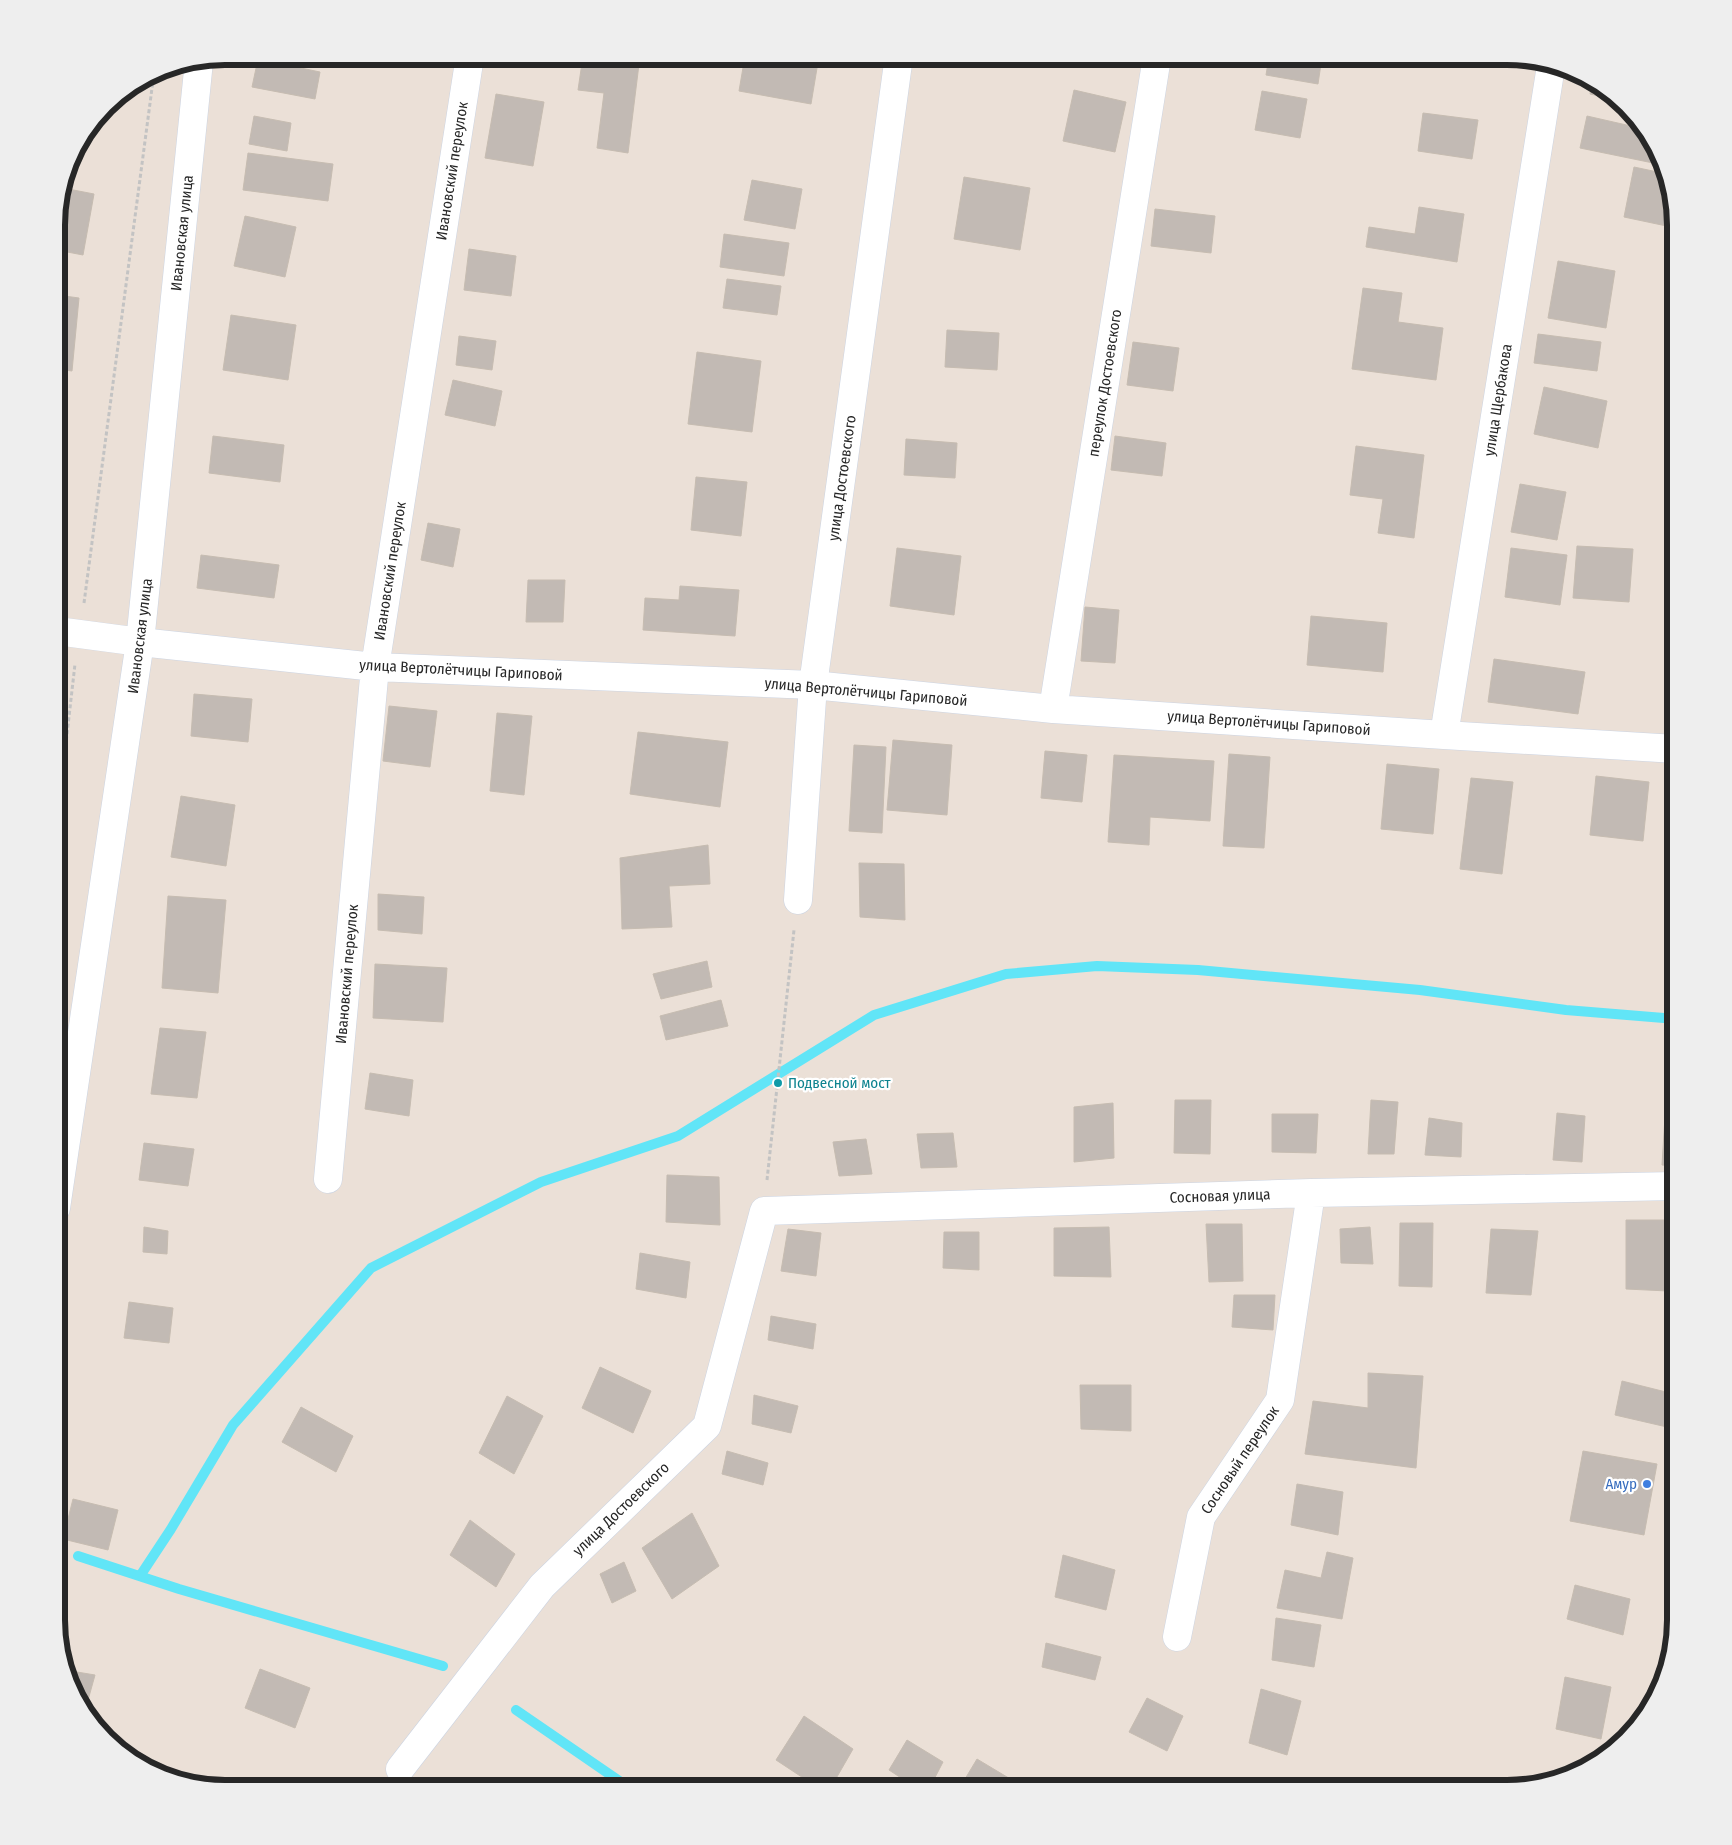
<svg xmlns="http://www.w3.org/2000/svg" width="1732" height="1845" viewBox="0 0 1732 1845" font-family="'Fira Sans Condensed',sans-serif">
<style>
.lines{fill:none;stroke-linecap:round;stroke-linejoin:round}
.stream{stroke:#61e5f7;stroke-width:10}
.building{fill:#c2bab4;stroke:#c6bcb1}
.minor-casing{stroke:#ccd4e2;stroke-width:29}
.path{stroke:#c3c3c3;stroke-width:3;stroke-dasharray:4 2.5;stroke-linecap:butt}
.minor{stroke:#fff;stroke-width:28}
.culture-dot{fill:#0f9aa8;stroke:#fff;stroke-width:2}
.shop-dot{fill:#3f7fe0;stroke:#fff;stroke-width:2}
.labels{text-anchor:middle;stroke-width:4.5;stroke-linejoin:round;paint-order:stroke}
.street-label{font-size:15px;fill:#272727;stroke:#fff}
.culture-label{font-size:15px;fill:#0d838f;stroke:#fff;text-anchor:start}
.shop-label{font-size:15px;fill:#366cbe;stroke:#fff;text-anchor:end}
.rim{fill:none;stroke:#272727;stroke-width:6}
</style>
<rect width="100%" height="100%" fill="#ebe0d7"/>
<g class="lines">
<path class="stream" d="M78,1556L179,1589L443,1666
M140,1576L171,1529L233,1425L371,1268L541,1182L678,1136L874,1015L1006,974L1097,966L1198,970L1420,990L1566,1010L1676,1019
M516,1710L631,1789"/>
</g>
<path class="building" d="M583,56H640L628,153L597,148L604,93L578,90Z
M745,56H819L811,104L739,91Z
M1269,57H1322L1318,84L1266,75Z
M258,59L320,72L315,99L252,87Z
M1592,82L1613,99L1590,94Z
M1074,90L1126,102L1115,152L1063,141Z
M1262,91L1307,99L1300,138L1255,130Z
M496,94L544,102L533,166L485,158Z
M1423,113L1478,120L1472,159L1418,151Z
M254,116L291,123L287,151L249,144Z
M1587,116L1644,129L1660,158L1658,164L1580,148Z
M248,153L333,164L328,201L243,190Z
M1634,167L1667,174L1676,228L1624,217Z
M964,177L1030,188L1020,250L954,239Z
M752,180L802,189L795,229L744,220Z
M63,188L94,194L83,255L57,250V214Z
M1419,207L1464,214L1457,262L1366,247L1369,227L1415,234Z
M1155,209L1215,216L1211,253L1151,246Z
M245,216L296,227L285,277L234,266Z
M724,234L789,243L784,276L720,267Z
M469,249L516,256L511,296L464,290Z
M1558,261L1615,271L1606,328L1548,318Z
M727,279L781,286L777,315L723,308Z
M1363,288L1402,293L1398,322L1443,328L1436,380L1352,369Z
M57,295L79,298L72,371L57,369Z
M231,315L296,325L288,380L223,370Z
M947,330L999,333L997,370L945,367Z
M1538,334L1601,342L1597,371L1534,363Z
M459,336L496,341L492,370L456,365Z
M1133,342L1179,348L1173,391L1127,385Z
M697,352L761,361L752,432L688,424Z
M453,380L502,391L495,426L445,415Z
M1544,387L1607,401L1598,448L1534,434Z
M57,427L62,428L57,465Z
M213,436L284,445L280,482L209,473Z
M1115,436L1166,443L1162,476L1111,470Z
M906,439L957,443L955,478L904,475Z
M1356,446L1424,455L1414,538L1378,533L1383,499L1350,495Z
M696,477L747,482L741,536L691,530Z
M1520,484L1566,492L1557,540L1511,532Z
M57,515L65,516L57,557Z
M428,523L460,529L453,567L421,560Z
M1577,546L1633,549L1629,602L1573,598Z
M897,548L961,556L954,615L890,606Z
M1511,548L1567,555L1560,605L1505,597Z
M201,555L279,565L274,598L197,588Z
M528,580H565L563,622H526Z
M680,586L739,590L735,636L643,630L645,598L679,600Z
M1085,607L1119,610L1115,663L1081,661Z
M1311,616L1387,623L1383,672L1307,665Z
M1494,659L1585,672L1578,714L1488,702Z
M194,694L252,699L248,742L191,736Z
M389,706L437,711L430,767L383,761Z
M497,713L532,716L524,795L490,791Z
M638,732L728,742L720,807L630,794Z
M893,740L952,745L947,815L887,810Z
M854,745L886,747L882,833L849,831Z
M1045,751L1087,755L1082,802L1041,798Z
M1229,754L1270,757L1264,848L1223,846Z
M1114,755L1214,761L1210,821L1150,817L1149,845L1108,842Z
M1387,764L1439,769L1433,834L1381,829Z
M1596,776L1649,782L1643,841L1590,835Z
M1471,778L1513,782L1502,874L1460,869Z
M181,796L235,805L226,866L171,857Z
M708,845L710,884L669,886L672,927L622,929L620,858Z
M859,863L904,864L905,920L860,917Z
M378,894L424,897L422,934L378,930Z
M168,896L226,900L218,993L162,988Z
M707,961L712,987L661,999L653,974Z
M375,964L447,968L443,1022L373,1018Z
M721,1000L728,1026L666,1040L660,1016Z
M160,1028L206,1032L197,1098L151,1094Z
M370,1073L413,1080L409,1116L365,1109Z
M1175,1100H1211L1210,1154L1174,1153Z
M1371,1100L1398,1102L1394,1154H1368Z
M1113,1103L1114,1158L1074,1162V1107Z
M1557,1113L1585,1116L1582,1162L1553,1160Z
M1272,1114H1318L1316,1153L1272,1152Z
M1665,1117L1676,1118V1166L1662,1165Z
M1429,1118L1462,1123L1461,1157L1425,1155Z
M953,1133L957,1167L921,1168L917,1134Z
M866,1139L872,1174L839,1176L833,1142Z
M144,1143L194,1149L188,1186L139,1180Z
M667,1175L719,1177L720,1225L666,1222Z
M1626,1220H1676V1339H1668V1291L1626,1289Z
M1400,1223H1433L1432,1287L1399,1286Z
M1206,1224H1242L1243,1281L1209,1282Z
M144,1227L168,1231L167,1254L143,1252Z
M1109,1227L1111,1277L1054,1276V1228Z
M1370,1227L1373,1264L1341,1263L1340,1229Z
M788,1229L821,1233L816,1276L781,1271Z
M1491,1229L1538,1231L1531,1295L1486,1293Z
M944,1232H979V1270L943,1268Z
M640,1253L690,1262L686,1298L636,1289Z
M1234,1295H1275L1273,1330L1232,1327Z
M129,1302L173,1308L169,1343L124,1338Z
M771,1316L816,1324L813,1349L768,1340Z
M600,1367L651,1391L633,1433L582,1408Z
M1368,1373L1423,1376L1416,1468L1305,1454L1313,1401L1368,1408Z
M1622,1381L1674,1394L1667,1427L1615,1415Z
M1080,1385H1131V1431L1081,1429Z
M754,1395L798,1406L791,1433L752,1424Z
M507,1396L543,1416L514,1474L479,1453Z
M301,1407L353,1436L336,1472L282,1442Z
M727,1451L768,1463L763,1485L722,1474Z
M1583,1451L1657,1464L1644,1535L1570,1521Z
M1297,1484L1343,1492L1338,1535L1291,1525Z
M73,1499L118,1510L108,1550L63,1539Z
M692,1513L719,1566L672,1599L642,1548Z
M470,1520L515,1554L496,1587L450,1555Z
M1327,1552L1353,1558L1342,1619L1277,1608L1285,1570L1321,1578Z
M1063,1555L1115,1570L1106,1610L1055,1597Z
M624,1562L636,1591L612,1603L600,1574Z
M1575,1585L1630,1599L1623,1635L1567,1619Z
M1276,1618L1321,1625L1314,1667L1272,1660Z
M1046,1643L1101,1657L1095,1680L1042,1667Z
M260,1669L310,1688L295,1728L245,1708Z
M65,1670L95,1675L85,1711L65,1674Z
M1565,1677L1611,1687L1601,1739L1556,1729Z
M1261,1689L1301,1701L1287,1755L1249,1743Z
M1147,1698L1183,1716L1167,1751L1129,1732Z
M804,1716L853,1749L830,1789H820L776,1760Z
M907,1740L943,1762L929,1789H918L889,1770Z
M977,1759L1027,1789H959Z
M1463,1779L1499,1789H1461Z"/>
<g class="lines">
<defs>
<path id="minor" d="M57,631L140,642L375,667L813,685L1053,709L1444,735L1676,749
M1053,709L1157,57
M1444,735L1551,66
M798,900L813,685L899,56
M328,1179L375,667L470,56
M56,1208L140,642L199,61
M1177,1637L1201,1517L1280,1400L1311,1193
M400,1769L542,1586L707,1426L764,1211L1311,1193L1676,1186"/>
</defs>
<use href="#minor" class="minor-casing"/>
<path class="path" d="M84,603L154,73
M56,831L75,664
M767,1180L794,930"/>
<use href="#minor" class="minor"/>
</g>
<circle class="culture-dot" cx="778" cy="1083" r="5"/>
<circle class="shop-dot" cx="1647" cy="1484" r="5"/>
<g class="labels">
<g class="street-label">
<text transform="translate(452 171) rotate(-81)" y="5">Ивановский переулок</text>
<text transform="translate(182 233) rotate(-84)" y="5">Ивановская улица</text>
<text transform="translate(1105 383) rotate(-81)" y="5">переулок Достоевского</text>
<text transform="translate(1498 400) rotate(-81)" y="5">улица Щербакова</text>
<text transform="translate(842 478) rotate(-82)" y="5">улица Достоевского</text>
<text transform="translate(390 571) rotate(-81)" y="5">Ивановский переулок</text>
<text transform="translate(140 636) rotate(-83)" y="5">Ивановская улица</text>
<text transform="translate(461 670) rotate(3)" y="5">улица Вертолётчицы Гариповой</text>
<text transform="translate(866 692) rotate(5)" y="5">улица Вертолётчицы Гариповой</text>
<text transform="translate(1269 723) rotate(4)" y="5">улица Вертолётчицы Гариповой</text>
<text transform="translate(347 974) rotate(-85)" y="5">Ивановский переулок</text>
<text transform="translate(1220 1196) rotate(-2)" y="5">Сосновая улица</text>
<text transform="translate(1240 1460) rotate(-56)" y="5">Сосновый переулок</text>
<text transform="translate(621 1509) rotate(-44)" y="5">улица Достоевского</text>
</g>
<g class="culture-label">
<text x="788" y="1088">Подвесной мост</text>
</g>
<g class="shop-label">
<text x="1637" y="1489">Амур</text>
</g>
</g>
<path d="M0 0H1732V1845H0ZM225 65H1507A160 160 0 0 1 1667 225V1620A160 160 0 0 1 1507 1780H225A160 160 0 0 1 65 1620V225A160 160 0 0 1 225 65Z" fill="#eee" fill-rule="evenodd"/>
<path class="rim" d="M225 65H1507A160 160 0 0 1 1667 225V1620A160 160 0 0 1 1507 1780H225A160 160 0 0 1 65 1620V225A160 160 0 0 1 225 65Z"/>
</svg>
